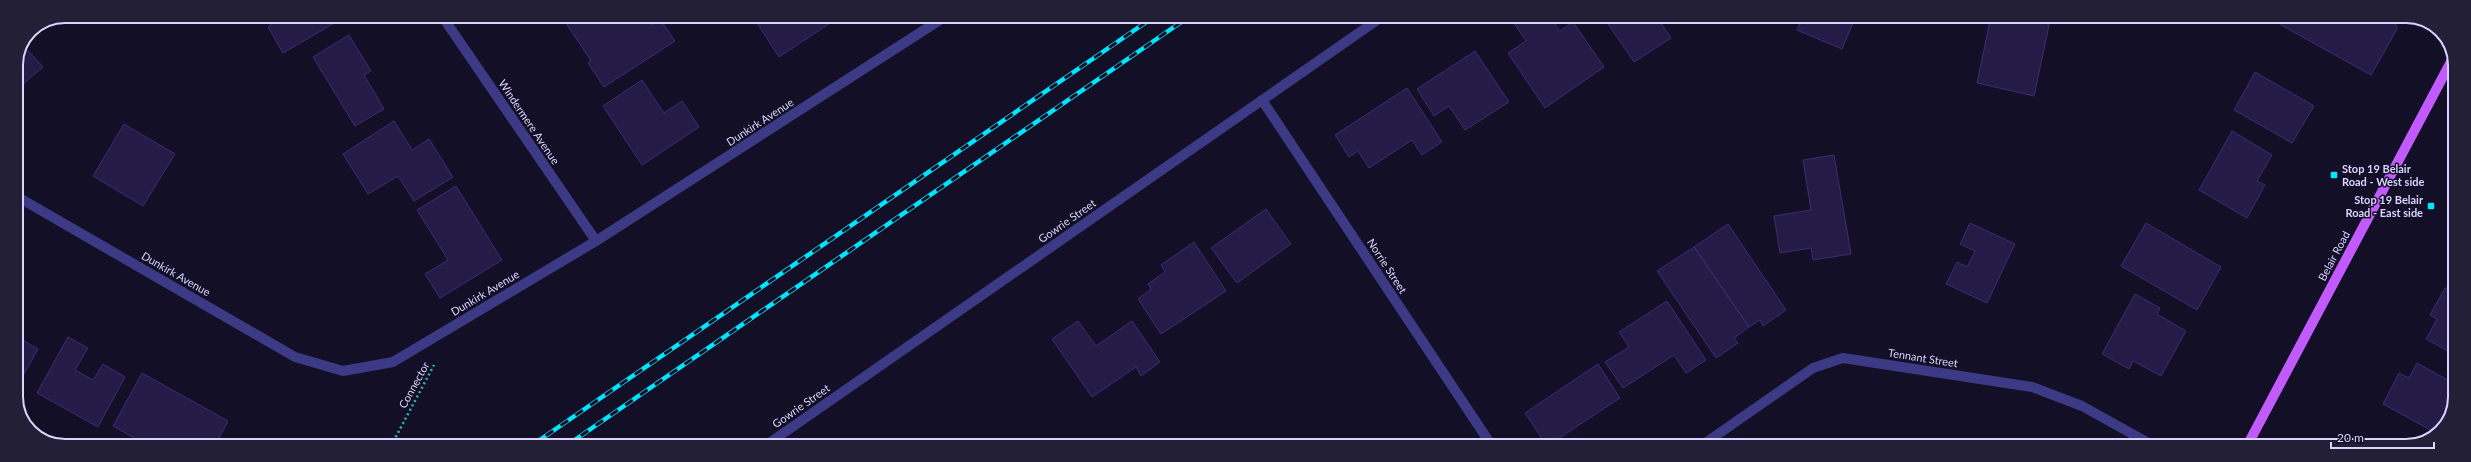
<svg xmlns="http://www.w3.org/2000/svg" width="2471" height="462" viewBox="0 0 2471 462" font-family="Lato,sans-serif">
<style>
.building{fill:#241b47;stroke:#3b2d73}
.lines{fill:none;stroke-linecap:round;stroke-linejoin:round}
.path{stroke:#2fb8b0;stroke-width:2.5;stroke-dasharray:2 3;stroke-linecap:butt}
.minor{stroke:#3d3a85;stroke-width:10}
.major{stroke:#c25bff;stroke-width:10}
.rail-casing{stroke:#00e5ff;stroke-width:4.5}
.rail{stroke:#130f26;stroke-width:3;stroke-dasharray:9;stroke-linecap:butt}
.poi-dot{fill:#00e5ff;stroke:#130f26;stroke-width:1.5}
.labels{text-anchor:middle;stroke-width:3;stroke-linejoin:round;paint-order:stroke}
.street-label{font-size:11px;fill:#d9d4ff;stroke:#130f26}
.poi-label{font-size:11px;font-weight:bold;fill:#d9d4ff;stroke:#130f26;text-anchor:start}
.rim{fill:none;stroke:#d9d4ff;stroke-width:2}
</style>
<rect width="100%" height="100%" fill="#130f26"/>
<path class="building" d="M284,16H341L343,18L283,53L268,27Z
M646,16L652,25L660,19L675,41L604,87L588,63L591,61L562,17Z
M767,16H841L779,57L757,23Z
M1509,16H1549L1560,31L1573,22L1604,67L1545,108L1508,53L1526,41Z
M1614,16H1656L1671,38L1634,62L1606,21Z
M1803,16H1856L1842,49L1797,30Z
M1991,16H2051L2034,96L1977,83Z
M2286,16H2394L2397,29L2371,75L2281,25Z
M349,35L371,71L364,75L384,109L355,126L313,57Z
M24,46L43,67L16,90V65Z
M1475,51L1509,102L1465,130L1449,106L1434,116L1417,89Z
M2255,72L2314,106L2292,143L2234,110Z
M642,80L664,113L682,101L699,127L642,165L603,106Z
M1407,88L1442,142L1422,155L1412,140L1369,168L1358,151L1349,157L1335,135Z
M394,121L412,150L429,139L453,177L414,201L398,176L368,194L343,154Z
M124,124L175,154L143,206L93,176Z
M2232,131L2272,155L2257,181L2265,185L2247,218L2199,190Z
M1834,155L1851,254L1813,260L1811,248L1780,253L1774,216L1811,210L1803,160Z
M456,186L502,260L440,298L425,274L448,260L417,210Z
M1266,209L1291,244L1237,283L1211,248Z
M1970,223L2015,244L1987,303L1946,284L1957,262L1967,267L1975,251L1960,244Z
M2146,223L2221,267L2197,310L2121,266Z
M1728,224L1786,310L1763,326L1760,320L1749,327L1694,247Z
M1194,242L1226,291L1161,334L1138,299L1151,289L1148,284L1165,272L1161,265Z
M1694,247L1749,327L1734,338L1738,343L1716,358L1657,271Z
M2455,279V355L2426,339L2437,319L2430,315L2445,288L2449,289Z
M2135,294L2160,308L2157,314L2186,331L2161,376L2133,361L2129,369L2102,354Z
M1667,301L1706,360L1686,373L1674,355L1623,388L1605,362L1629,347L1619,332Z
M1078,321L1096,346L1132,321L1160,362L1141,376L1136,367L1092,397L1052,339Z
M16,328L21,331L17,337L38,349L16,388Z
M68,337L88,348L75,370L93,380L103,364L125,377L98,427L37,393Z
M2417,363L2455,384L2452,396L2455,397V404L2438,434L2383,404L2399,373L2409,378Z
M1598,364L1620,398L1547,446L1525,413Z
M142,373L228,421L215,446H148L113,426Z"/>
<g class="lines">
<path class="path" d="M391,446L434,365"/>
<path class="minor" d="M442,16L596,241
M1262,100L1492,446
M16,196L295,357L343,371L393,362L596,241L946,16
M765,446L1383,16
M1701,446L1813,368L1843,358L2032,387L2082,406L2154,446"/>
<path class="major" d="M2247,446L2454,56"/>
<defs>
<path id="rail" d="M531,446L1155,16
M566,446L1190,16"/>
</defs>
<use href="#rail" class="rail-casing"/>
<use href="#rail" class="rail"/>
</g>
<g class="poi-dot">
<rect x="2330" y="171" width="8" height="8" rx="2"/>
<rect x="2427" y="202" width="8" height="8" rx="2"/>
</g>
<g class="labels">
<g class="street-label">
<text transform="translate(529 122) rotate(56)" y="4">Windermere Avenue</text>
<text transform="translate(760 122) rotate(-33)" y="4">Dunkirk Avenue</text>
<text transform="translate(1067 221) rotate(-35)" y="4">Gowrie Street</text>
<text transform="translate(2334 256) rotate(-62)" y="4">Belair Road</text>
<text transform="translate(1387 266) rotate(57)" y="4">Norrie Street</text>
<text transform="translate(176 274) rotate(30)" y="4">Dunkirk Avenue</text>
<text transform="translate(485 293) rotate(-31)" y="4">Dunkirk Avenue</text>
<text transform="translate(1923 358) rotate(9)" y="4">Tennant Street</text>
<text transform="translate(414 385) rotate(-61)" y="4">Connector</text>
<text transform="translate(801 406) rotate(-35)" y="4">Gowrie Street</text>
</g>
<g class="poi-label">
<text x="2342" y="173">Stop 19 Belair<tspan x="2342" dy="13">Road - West side</tspan></text>
<text x="2423" y="204" text-anchor="end">Stop 19 Belair<tspan x="2423" dy="13">Road - East side</tspan></text>
</g>
</g>
<path d="M0 0H2471V462H0ZM65 23H2406A42 42 0 0 1 2448 65V397A42 42 0 0 1 2406 439H65A42 42 0 0 1 23 397V65A42 42 0 0 1 65 23Z" fill="#231f37" fill-rule="evenodd"/>
<path class="rim" d="M65 23H2406A42 42 0 0 1 2448 65V397A42 42 0 0 1 2406 439H65A42 42 0 0 1 23 397V65A42 42 0 0 1 65 23Z"/>
<path d="M2331 442v6h103v-6" fill="none" stroke="#d9d4ff" stroke-width="2"/>
<text x="2337" y="442" font-size="12" fill="#d9d4ff" stroke="#130f26" stroke-width="3" paint-order="stroke">20 m</text>
</svg>
